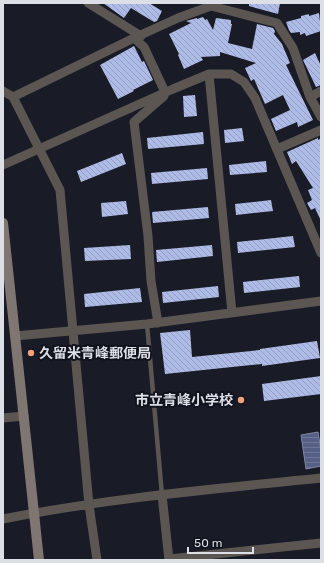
<svg xmlns="http://www.w3.org/2000/svg" width="324" height="563" viewBox="0 0 324 563" font-family="Rubik,'Noto Sans JP',sans-serif">
<style>
.water{fill:url(#water-rules);stroke:#7e85a3}
.building{fill:url(#building-back-hatch)}
.lines{fill:none;stroke-linecap:round;stroke-linejoin:round}
.lane{stroke:#5c5653;stroke-width:4.5}
.street{stroke:#5c5653;stroke-width:9}
.secondary{stroke:#807671;stroke-width:10}
.poi-dot{fill:#f1a17c;stroke:#11131d;stroke-width:1.5}
.labels{text-anchor:middle;stroke-width:4;stroke-linejoin:round;paint-order:stroke}
.poi-label{font-size:14px;font-weight:bold;fill:#dcdfe6;stroke:#11131d;text-anchor:start}
</style>
<defs>
<pattern id="water-rules" width="6" height="5" patternUnits="userSpaceOnUse"><rect width="6" height="5" fill="#565f86"/><path d="M0 2.5h6" fill="none" stroke="#6e7697"/></pattern>
<pattern id="building-back-hatch" width="6" height="6" patternUnits="userSpaceOnUse"><rect width="6" height="6" fill="#afbbe7"/><path d="M-1 5l2 2M0 0l6 6M5-1l2 2" fill="none" stroke="#949dbe"/></pattern>
</defs>
<rect width="100%" height="100%" fill="#191c26"/>
<path class="water" d="M318,432L321,451V466L306,469L301,435Z"/>
<path class="building" d="M103,3H149L162,11L157,21L154,22L131,8L124,18Z
M249,3H280L278,14L249,6Z
M319,13L321,31L306,36L305,33L300,35V32L291,33L289,30L286,22L301,18V16L309,14V16Z
M203,17L205,20L207,19L213,30L216,18L231,20V24H232L228,43L252,49L257,24L273,28L275,31L274,34L282,44L290,63L286,65L313,120L298,127L297,122L276,131L271,119L290,110L283,95L265,104L254,79L251,81L245,68L256,63L220,52V56L201,57L203,60L184,69L178,55L179,54L169,34L191,23L186,21L197,18V19Z
M134,46L142,62L144,61L153,80L133,90L134,91L118,99L100,65Z
M315,53L321,66V85L316,87L303,60Z
M195,95L197,116L184,117L183,96Z
M242,128L244,141L225,143L224,130Z
M203,132L204,144L148,149L147,138Z
M318,138V140L321,138V221L315,208L311,210L307,203L312,200L308,190L313,188L296,161L292,164L287,152Z
M122,153L126,164L81,182L77,171Z
M266,161L267,172L230,175L229,165Z
M207,168L208,179L152,184L151,173Z
M271,200L273,211L236,215L235,204Z
M126,201L128,214L102,217L101,203Z
M208,207L209,218L153,223L152,212Z
M293,236L295,247L238,253L237,242Z
M130,245L131,259L85,261L84,248Z
M212,245L213,256L157,262L156,250Z
M299,276L300,287L244,293L243,282Z
M218,286L219,297L163,303L162,292Z
M140,288L142,302L85,307L84,294Z
M190,330L192,357L260,350V349L317,341L320,358L262,366V364L165,374L160,333Z
M321,376V394L264,401L262,384Z"/>
<g class="lines">
<path class="lane" d="M147,324L162,495"/>
<path class="street" d="M88,3L141,36
M134,38L144,47L165,92
M209,74L232,313
M3,91L13,97L60,190L89,505L97,560
M13,97L134,38L178,18L211,6L277,23L293,48L310,97L321,117
M310,97L321,91
M277,149L321,130
M3,165L173,89L209,74H231L244,82L255,98L321,253
M158,323L151,281L148,236L134,122L164,96
M15,336L147,324L321,301
M3,418L24,416
M162,495L169,560
M3,519C108,498 215,489 321,478
M169,559L321,543"/>
<path class="secondary" d="M3,223L39,560"/>
</g>
<g class="poi-dot">
<circle cx="31" cy="353" r="4"/>
<circle cx="241" cy="400" r="4"/>
</g>
<g class="labels">
<g class="poi-label">
<text x="39" y="358">久留米青峰郵便局</text>
<text x="233" y="405" text-anchor="end">市立青峰小学校</text>
</g>
</g>
<rect width="324" height="563" fill="none" stroke="#dcdfe6" stroke-width="8"/>
<path d="M188 547v6h65v-6" fill="none" stroke="#dcdfe6" stroke-width="2"/>
<text x="194" y="547" font-size="12" fill="#dcdfe6" stroke="#11131d" stroke-width="3" paint-order="stroke">50 m</text>
</svg>
